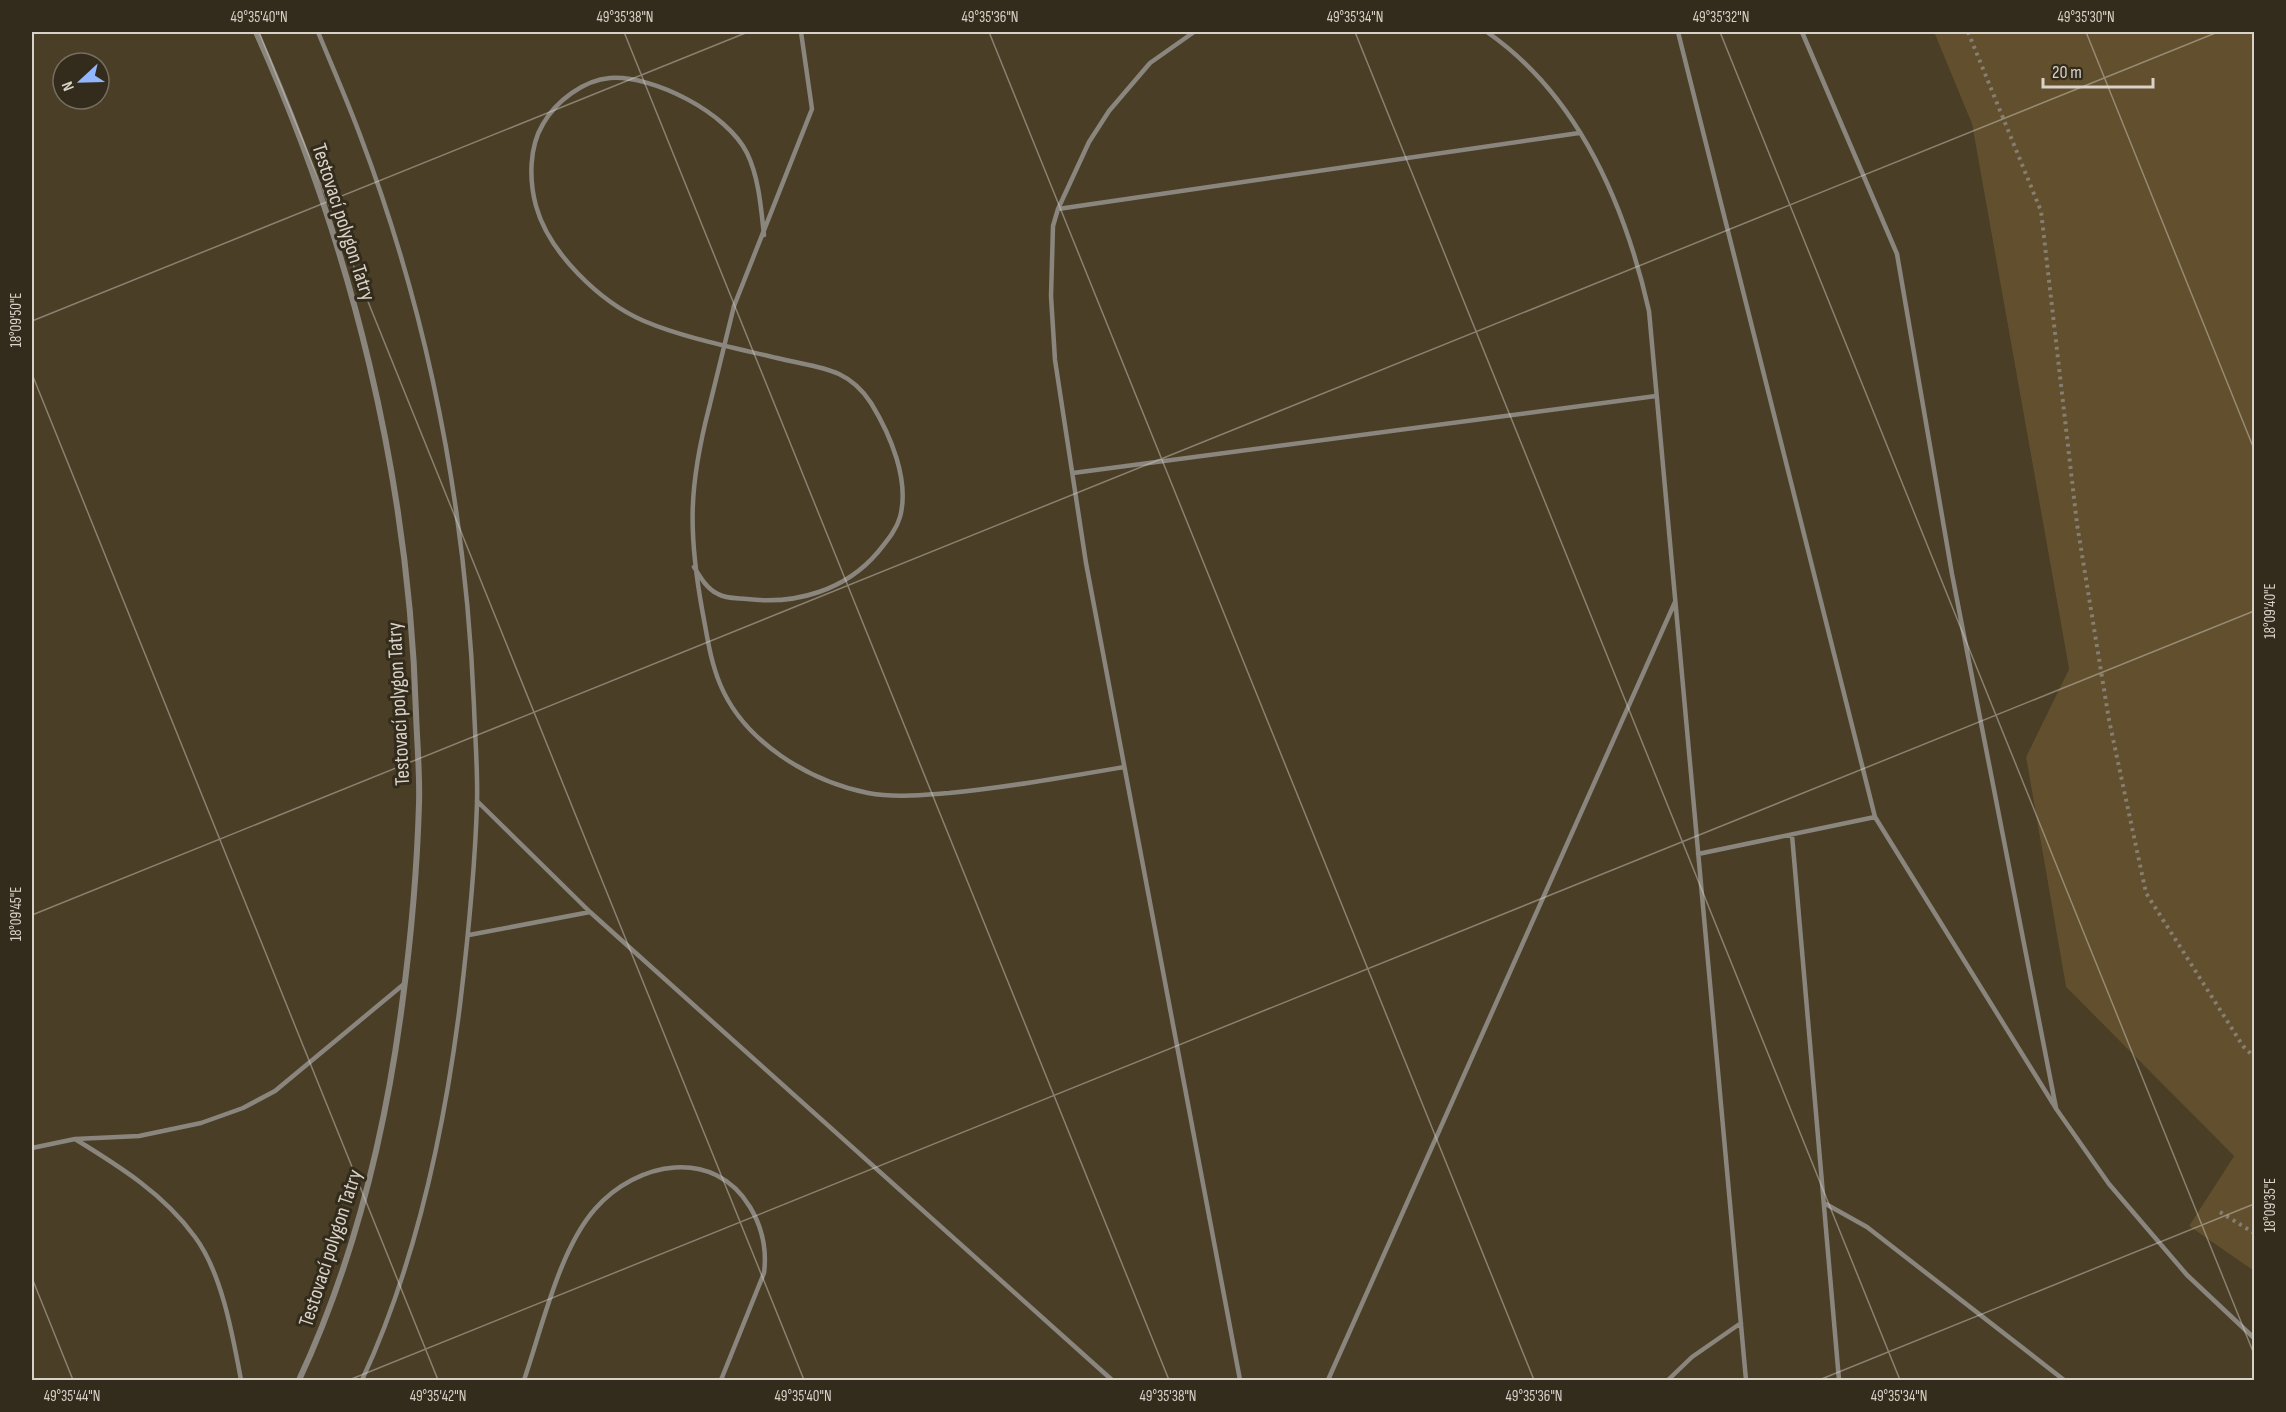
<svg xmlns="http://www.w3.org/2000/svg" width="2286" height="1412" viewBox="0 0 2286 1412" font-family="'Sofia Sans Condensed',sans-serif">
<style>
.built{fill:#4a3e27;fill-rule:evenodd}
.green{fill:#614f2d}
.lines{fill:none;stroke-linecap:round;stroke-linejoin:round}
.path{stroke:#857e71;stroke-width:4;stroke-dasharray:3 4.5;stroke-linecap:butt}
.lane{stroke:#8a867e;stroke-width:4.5}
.street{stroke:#8a867e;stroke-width:6}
.lane-bridge{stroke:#8a867e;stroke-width:4.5}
.ticks{fill:none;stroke:#d8d2c9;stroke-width:1.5;stroke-opacity:0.45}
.labels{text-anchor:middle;stroke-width:6;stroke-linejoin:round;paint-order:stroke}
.street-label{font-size:21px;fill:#d8d2c9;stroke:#332b1b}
.neatline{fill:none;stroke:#d8d2c9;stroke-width:2}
.ticks-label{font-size:15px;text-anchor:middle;fill:#d8d2c9}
</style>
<rect width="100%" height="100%" fill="#3d3525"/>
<path class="built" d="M32,32H1934L1972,124L2069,669L2026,757L2066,987L2234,1156L2189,1226L2254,1271V1380H32ZM63,63H99V99H63Z"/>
<path class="green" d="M1934,32H2254V1271L2189,1226L2234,1156L2066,987L2026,757L2069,669L1972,124Z"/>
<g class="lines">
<path class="path" d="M1968,32L2041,211L2077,524L2109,720L2146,893L2243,1046L2254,1057
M2220,1212L2254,1233"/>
<path class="lane" d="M318,32C332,66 347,100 360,135C429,317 466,512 474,706C475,738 478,771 477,803C475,871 468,938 460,1005C444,1132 416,1264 362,1380
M1194,32L1150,63L1109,111L1089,142L1058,209L1053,226L1051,296L1055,360L1086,563L1240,1380
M1487,32C1579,96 1625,205 1649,311L1746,1380
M1678,32L1875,817L2057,1110L2109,1184L2187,1275L2254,1338
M1802,32L1897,254L1952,574L2056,1108
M1058,209L1579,133
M734,306L812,109L801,32
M709,408C689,485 688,531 702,609C707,635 710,660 720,684C744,742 809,781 868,793C895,798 922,795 949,793C1009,787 1066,777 1124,767
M1073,473L1656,396
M694,567C700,577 707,589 718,594C726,599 738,598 747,599C796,605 846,590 878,552C886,542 896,531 900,517C910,480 890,434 871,403C847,366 817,368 777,358C735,348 684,338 644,321C600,302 549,253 536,206C529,180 529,147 543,124C556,101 584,80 610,78C654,75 727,113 747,153C759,178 761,208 764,235
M477,801L590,912L1112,1380
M1792,835L1839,1380
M1698,854L1875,817
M469,935L590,912
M75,1139C119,1166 164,1194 195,1237C222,1273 233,1337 241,1380
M32,1148L75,1139L139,1136L201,1123L243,1108L275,1091L404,984
M1824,1203L1867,1227L2064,1380
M524,1380C542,1328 559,1250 595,1209C637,1161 714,1147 750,1207C762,1227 767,1250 764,1273L721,1380
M1328,1380L1675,602
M1668,1380L1692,1357L1741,1323"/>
<path class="street" d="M256,32C352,245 409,479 416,713C417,743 420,774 419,804C417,871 411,938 402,1005C385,1135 354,1262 299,1380"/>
<path class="lane-bridge" d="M709,408L734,306"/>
</g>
<path class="ticks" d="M259,32L804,1380M624,32L1169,1380M989,32L1534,1380M1355,32L1900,1380M1720,32L2254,1354M2086,32L2254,449M32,321L748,32M32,374L438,1380M32,915L2218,32M32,1278L73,1380M349,1380L2254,611M1819,1380L2254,1204"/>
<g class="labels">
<g class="street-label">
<text transform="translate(344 222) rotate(72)" y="7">Testovací polygon Tatry</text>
<text transform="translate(398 704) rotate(-93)" y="7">Testovací polygon Tatry</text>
<text transform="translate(330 1248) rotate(-72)" y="7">Testovací polygon Tatry</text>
</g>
</g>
<rect width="2286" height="1412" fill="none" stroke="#332b1b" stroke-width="66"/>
<g transform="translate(81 81) rotate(248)"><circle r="28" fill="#332b1b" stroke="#756e61" stroke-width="1.5"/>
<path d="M0-4.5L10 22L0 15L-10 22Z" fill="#93b7fd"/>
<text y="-9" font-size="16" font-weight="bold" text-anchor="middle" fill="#d8d2c9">N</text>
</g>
<path d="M2043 78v9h110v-9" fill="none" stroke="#d8d2c9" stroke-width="3"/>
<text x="2052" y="78" font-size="18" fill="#d8d2c9" stroke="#332b1b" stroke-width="4.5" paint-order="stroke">20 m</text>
<rect x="33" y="33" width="2220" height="1346" class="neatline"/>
<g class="ticks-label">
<text x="259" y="22">49°35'40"N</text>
<text x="625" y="22">49°35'38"N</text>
<text x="990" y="22">49°35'36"N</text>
<text x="1355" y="22">49°35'34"N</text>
<text x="1721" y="22">49°35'32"N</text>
<text x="2086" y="22">49°35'30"N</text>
<text transform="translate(16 320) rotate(-90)" y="5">18°09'50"E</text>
<text transform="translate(2270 611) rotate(-90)" y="5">18°09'40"E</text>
<text transform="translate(16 914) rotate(-90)" y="5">18°09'45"E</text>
<text transform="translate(2270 1205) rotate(-90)" y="5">18°09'35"E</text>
<text x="72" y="1401">49°35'44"N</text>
<text x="438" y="1401">49°35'42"N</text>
<text x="803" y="1401">49°35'40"N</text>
<text x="1168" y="1401">49°35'38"N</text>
<text x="1534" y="1401">49°35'36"N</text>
<text x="1899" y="1401">49°35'34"N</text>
</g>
</svg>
